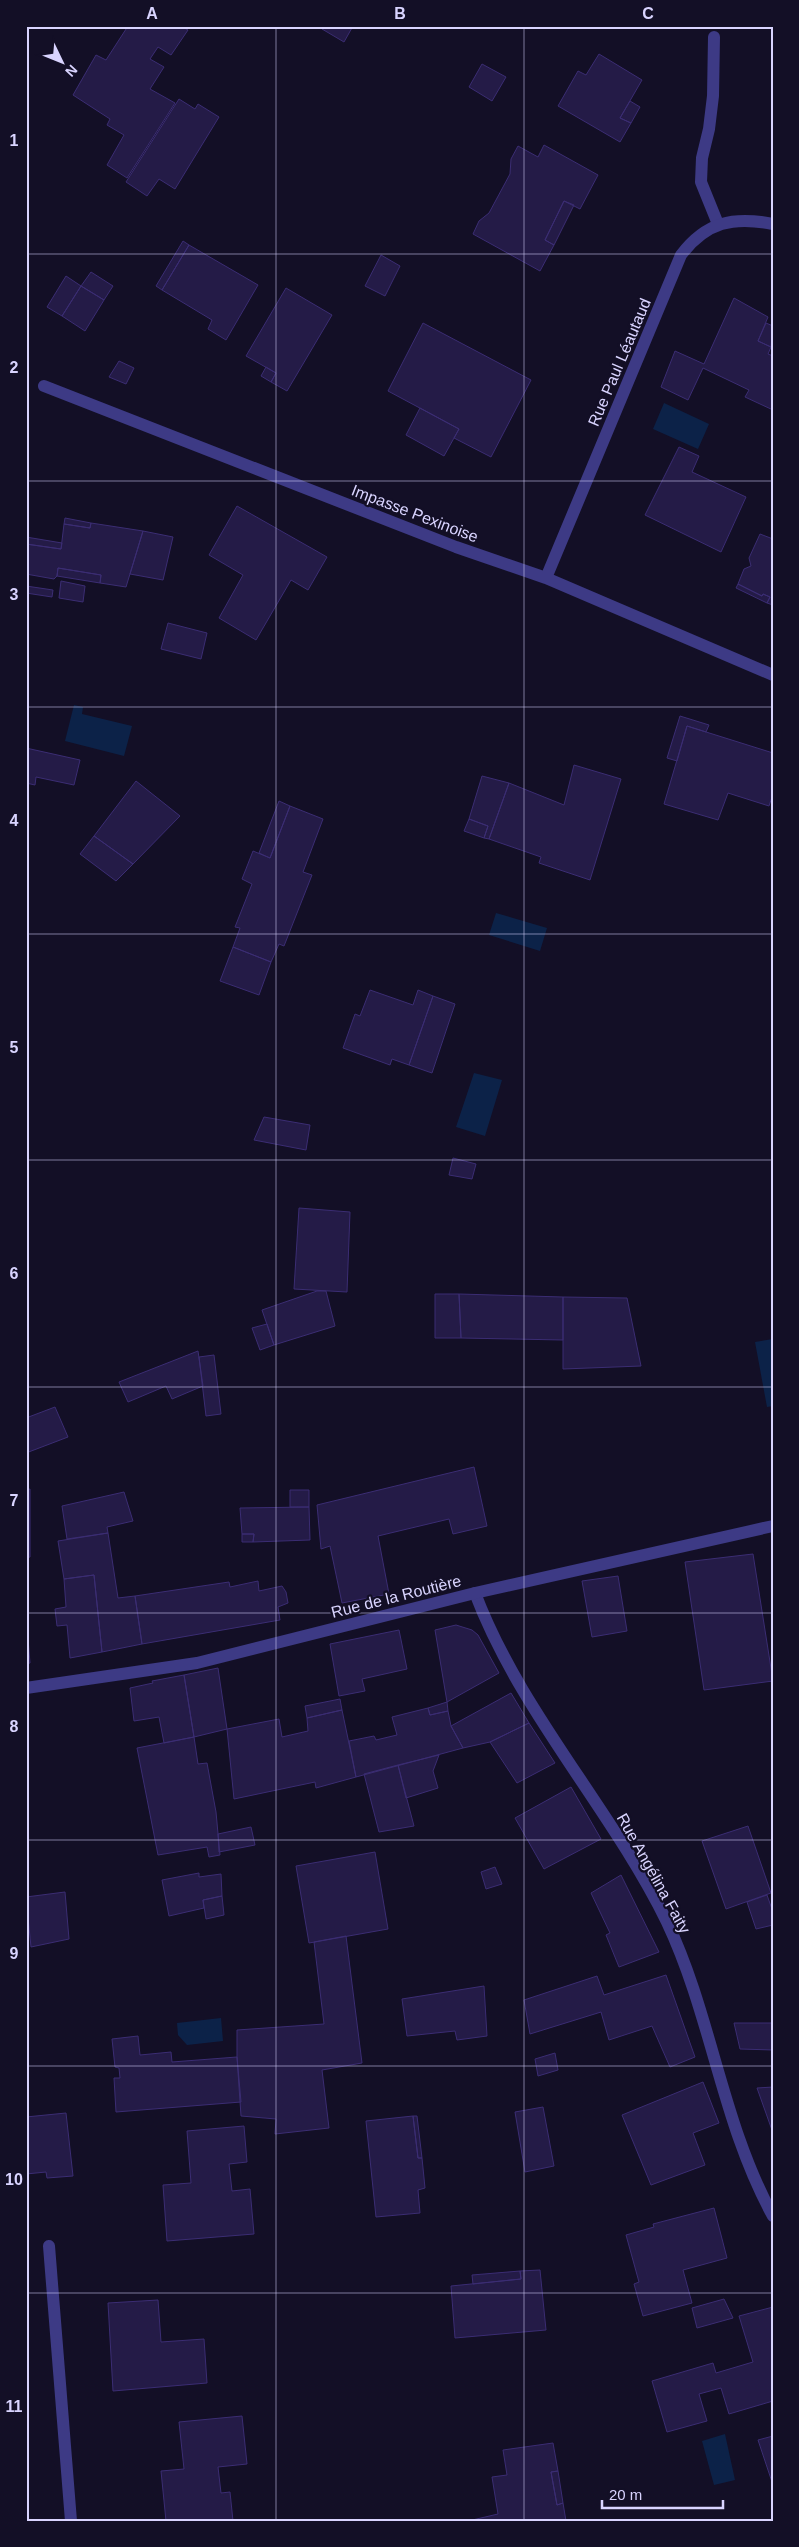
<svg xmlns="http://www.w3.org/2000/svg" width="799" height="2547" viewBox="0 0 799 2547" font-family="Helvetica,sans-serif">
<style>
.water{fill:#0c2248}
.building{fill:#241b47;stroke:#3b2d73}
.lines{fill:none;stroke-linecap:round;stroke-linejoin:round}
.service{stroke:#3d3a85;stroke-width:12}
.minor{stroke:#3d3a85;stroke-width:12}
.tertiary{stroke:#3d3a85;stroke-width:12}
.grid{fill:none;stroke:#d9d4ff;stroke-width:1;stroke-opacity:0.55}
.labels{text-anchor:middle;stroke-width:4.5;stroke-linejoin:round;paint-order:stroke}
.street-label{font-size:16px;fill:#d9d4ff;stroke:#130f26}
.neatline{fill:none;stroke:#d9d4ff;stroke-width:2}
.grid-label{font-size:16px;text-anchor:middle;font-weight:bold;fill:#d9d4ff}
</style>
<rect width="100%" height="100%" fill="#130f26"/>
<path class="water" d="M664,403L709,424L698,449L653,429Z
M74,705L83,707L82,714L132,726L124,756L65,741Z
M496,913L547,928L540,951L489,935Z
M474,1073L502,1080L485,1136L456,1127Z
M773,1339V1406L767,1407L755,1342Z
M221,2018L223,2041L187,2045L178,2035L177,2023Z
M725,2434L735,2480L714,2485L702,2441Z"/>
<path class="building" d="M128,26H181L188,30L171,55L158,47L150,59L164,67L150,89L175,103L127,178L107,165L124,135L107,125L110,119L73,95L96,55L106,60Z
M324,26H353L344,42L322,29Z
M599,54L642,80L620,118L631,123L620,142L558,106L578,71L586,75Z
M482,64L506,77L492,101L469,87Z
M179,99L195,109L198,104L219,117L175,189L159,179L147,196L126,182Z
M630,101L640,107L631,123L620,118Z
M544,145L598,175L580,209L564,201L545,240L554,245L540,271L473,234L479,221L489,213L510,174L511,159L518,146L538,157Z
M564,201L574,205L554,245L545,240Z
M183,241L189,245L162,290L156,286Z
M189,245L258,285L226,340L208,329L212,320L162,290Z
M381,255L400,266L385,296L365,286Z
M91,272L113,286L104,300L81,286Z
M66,276L81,286L62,316L47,307Z
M81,286L104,300L85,331L62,316Z
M286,288L332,315L287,391L271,382L276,373L246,356Z
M734,298L768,317L758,341L771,347L768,354L773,356V410L745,397L749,390L703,368L688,400L661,387L675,351L704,364Z
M423,323L531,380L491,457L454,438L459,429L388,391Z
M766,323L773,326L771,347L758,341Z
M119,361L134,368L126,384L109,377Z
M266,367L276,373L271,382L261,376Z
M420,408L459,429L444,456L406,435Z
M679,447L699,456L692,472L746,497L721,552L645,515Z
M237,506L327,557L308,590L291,580L256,640L219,618L243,575L209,555Z
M65,518L91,523L90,528L64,524Z
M91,523L143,531L126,587L100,583L101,575L58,568L57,576L54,579L26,574V544L61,549L64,524L90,528Z
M143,531L173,537L163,580L130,574Z
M760,534L773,539V605L767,603L770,597L763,594L762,596L738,584L744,569L751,566L749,558Z
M26,537L62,543L61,549L26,544Z
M58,568L101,575L100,583L57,576Z
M61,581L85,586L83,602L59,598Z
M738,584L762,596L763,594L770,597L767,603L736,588Z
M26,586L53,590L52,597L26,593Z
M168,623L207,633L201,659L161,649Z
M680,716L709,725L706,732L687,726L677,761L667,758Z
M687,726L773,753V794L769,806L728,793L718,820L664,804Z
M26,748L80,760L74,785L36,777L35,785L26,783Z
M574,765L621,779L590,880L539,863L541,857L489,839L509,783L564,805Z
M482,776L509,783L489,839L484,838L488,826L469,819Z
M136,781L180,816L133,864L94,836Z
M279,801L290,806L270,858L259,853Z
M290,806L323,819L303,872L312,875L284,946L279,944L271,962L233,947L240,928L235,927L252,884L242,879L253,851L270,858Z
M469,819L488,826L484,838L464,831Z
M94,836L133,864L116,881L80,854Z
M233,947L271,962L259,995L220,981Z
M370,990L413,1005L418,990L433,996L409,1065L392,1059L390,1065L343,1048L355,1014L360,1016Z
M433,996L455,1004L432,1073L409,1065Z
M264,1117L310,1125L306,1150L254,1140Z
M453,1158L476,1164L472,1179L449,1175Z
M299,1208L350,1212L347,1292L294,1289Z
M317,1291H326L335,1326L274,1345L262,1310Z
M435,1294H459L461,1338H435Z
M459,1294L563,1297V1340L461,1338Z
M563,1297L627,1298L641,1366L563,1369Z
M267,1324L274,1345L260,1350L252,1328Z
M198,1351L203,1386L172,1399L166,1386L128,1402L119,1382Z
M214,1355L221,1414L206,1416L199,1357Z
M55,1407L68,1437L26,1453V1418Z
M474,1467L487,1526L453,1534L449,1519L378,1536L389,1594L342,1603L330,1546L321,1549L317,1505Z
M30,1489V1557L26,1558V1490Z
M290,1490H309V1507H290Z
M124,1492L133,1521L107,1527L108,1533L67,1539L62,1506Z
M309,1507L310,1540L253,1542L254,1534H242L240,1508Z
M108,1533L118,1598L135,1596L142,1644L102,1652L94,1575L64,1579L58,1541Z
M242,1534H254L253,1542H242Z
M753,1554L773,1681L704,1690L685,1562Z
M94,1575L102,1652L70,1658L67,1625L57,1626L55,1609L66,1607L64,1579Z
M618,1576L627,1631L592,1637L582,1581Z
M258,1581L259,1591L282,1586L286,1592L288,1603L278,1607L280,1620L142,1644L135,1596L229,1582L230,1587Z
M26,1614L30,1663L26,1664Z
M456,1625L472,1630L478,1635L499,1673L447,1702L435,1630Z
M399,1630L407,1669L362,1679L365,1691L339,1696L330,1644Z
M218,1668L227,1729L194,1737L184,1675Z
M184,1675L194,1737L164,1743L159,1717L134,1721L130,1688L153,1683L152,1681Z
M511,1693L529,1723L490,1742L463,1748L451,1726Z
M340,1699L342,1710L307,1718L305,1706Z
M447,1702L448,1711L430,1715L428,1708Z
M428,1708L430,1715L448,1711L451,1726L463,1748L356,1777L349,1741L374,1736L376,1740L397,1735L392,1717Z
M342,1710L356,1777L316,1788L315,1782L234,1799L227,1729L279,1719L282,1737L308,1731L307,1718Z
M529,1723L555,1763L517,1783L490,1742Z
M194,1737L198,1764L207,1763L216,1812L220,1855L209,1857L207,1847L158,1855L137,1748Z
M439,1755L433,1771L438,1788L406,1798L398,1765Z
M398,1765L414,1826L379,1832L364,1774Z
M571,1787L601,1839L544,1869L515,1818Z
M748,1826L771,1893L726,1909L702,1841Z
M251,1827L255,1845L219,1852L218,1834Z
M375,1852L388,1929L309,1943L296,1866Z
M495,1867L502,1884L486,1889L481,1872Z
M199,1873V1877L221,1874L222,1896L203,1900L204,1908L169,1916L162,1880Z
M621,1875L659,1952L619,1967L606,1935L610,1933L591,1893Z
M65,1892L69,1939L31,1947L26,1897Z
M767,1895L773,1912V1925L756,1929L747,1902Z
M222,1896L224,1915L206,1919L203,1900Z
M346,1936L362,2063L322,2070L329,2128L275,2134L276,2119L241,2116L237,2057V2030L324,2024L314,1942Z
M666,1975L695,2057L670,2067L652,2026L609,2040L601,2012L530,2034L524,2000L597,1976L604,1995Z
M484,1986L487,2036L457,2040L455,2031L407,2036L402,1999Z
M734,2023H773V2050L740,2049Z
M138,2036L140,2055L171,2052L172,2062L237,2057L241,2102L116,2112L114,2078H120L119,2068L115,2067L112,2039Z
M555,2053L558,2070L538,2076L535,2059Z
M703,2082L719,2123L693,2133L705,2165L651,2185L622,2115Z
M773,2087V2133L757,2088Z
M543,2107L554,2166L525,2172L515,2112Z
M66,2113L73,2176L47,2178L46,2172L26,2174V2117Z
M413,2116H417L422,2158H418Z
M413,2116L418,2158H422L425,2188L418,2190L420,2213L376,2217L366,2121Z
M244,2126L247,2162L229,2164L232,2191L250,2189L254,2234L167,2241L163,2185L191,2183L187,2131Z
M714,2208L727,2258L683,2270L692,2303L643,2316L634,2284L639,2282L626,2235L654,2227L653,2224Z
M540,2270L546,2330L455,2338L451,2286L521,2279L520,2271Z
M520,2271L521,2279L473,2284L472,2275Z
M724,2299L733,2318L697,2328L692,2308Z
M158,2300L161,2342L204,2339L207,2383L113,2391L108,2303Z
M773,2307V2401L729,2414L721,2388L699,2394L707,2421L667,2432L652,2381L713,2363L716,2373L753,2362L739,2316Z
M242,2416L247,2464L218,2467L221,2493L230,2492L233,2521H166L161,2471L184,2469L179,2422Z
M773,2436V2485L758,2440Z
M553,2443L558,2471L551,2472L557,2505L563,2503L566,2521H468L498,2514L492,2477L507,2475L503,2450Z
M558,2471L563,2503L557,2505L551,2472Z"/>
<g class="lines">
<path class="service" d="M714,37L713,96L709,129L702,158L701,182L718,224"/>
<path class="minor" d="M44,386L456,547L546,578L773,675
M546,578L681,255C706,222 733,216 773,224
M475,1593C520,1712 611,1808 667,1922C712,2017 722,2124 773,2216
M49,2246L71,2521"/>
<path class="tertiary" d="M26,1688L197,1663L475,1593L773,1526"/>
</g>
<path class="grid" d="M276,26V2521M524,26V2521M26,254H773M26,481H773M26,707H773M26,934H773M26,1160H773M26,1387H773M26,1613H773M26,1840H773M26,2066H773M26,2293H773"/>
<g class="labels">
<g class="street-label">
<text transform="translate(619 362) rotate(-67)" y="6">Rue Paul Léautaud</text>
<text transform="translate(415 513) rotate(21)" y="6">Impasse Pexinoise</text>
<text transform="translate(396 1596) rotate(-14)" y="6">Rue de la Routière</text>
<text transform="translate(654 1873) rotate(61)" y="6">Rue Angélina Faity</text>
</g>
</g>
<rect width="799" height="2547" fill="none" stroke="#130f26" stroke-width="55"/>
<g transform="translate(62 62) rotate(133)" stroke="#130f26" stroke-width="4" paint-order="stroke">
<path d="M0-4L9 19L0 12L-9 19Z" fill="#d9d4ff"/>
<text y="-8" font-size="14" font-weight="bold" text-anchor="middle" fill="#d9d4ff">N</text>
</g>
<path d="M602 2500v8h121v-8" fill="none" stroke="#d9d4ff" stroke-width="2.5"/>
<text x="609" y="2500" font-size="15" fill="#d9d4ff" stroke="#130f26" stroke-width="4" paint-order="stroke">20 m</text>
<rect x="28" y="28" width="744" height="2492" class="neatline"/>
<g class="grid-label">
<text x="152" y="19">A</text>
<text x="400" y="19">B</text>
<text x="648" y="19">C</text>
<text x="14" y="146">1</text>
<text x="14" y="373">2</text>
<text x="14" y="600">3</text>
<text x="14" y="826">4</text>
<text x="14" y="1053">5</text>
<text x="14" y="1279">6</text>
<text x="14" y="1506">7</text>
<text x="14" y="1732">8</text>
<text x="14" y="1959">9</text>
<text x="14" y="2185">10</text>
<text x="14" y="2412">11</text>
</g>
</svg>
